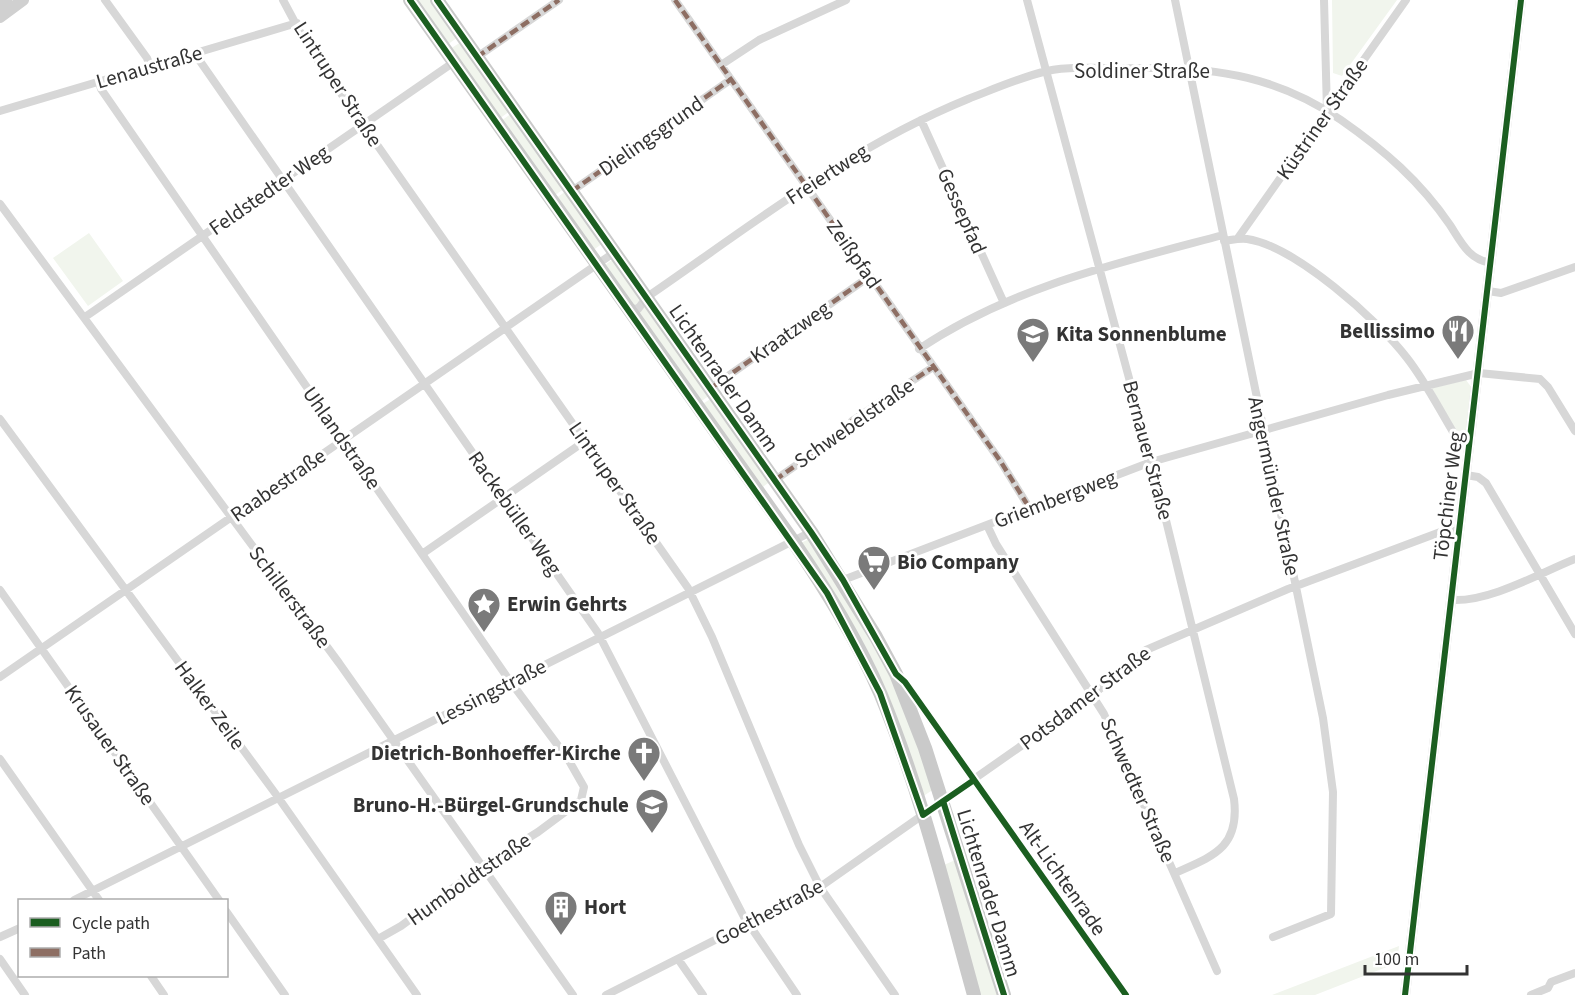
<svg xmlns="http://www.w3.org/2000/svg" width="1575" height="995" viewBox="0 0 1575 995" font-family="'Source Sans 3',sans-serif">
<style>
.green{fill:#f1f5ed}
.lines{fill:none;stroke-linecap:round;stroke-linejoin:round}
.minor{stroke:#d7d7d7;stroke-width:8}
.tertiary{stroke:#d7d7d7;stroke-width:10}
.secondary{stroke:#d0d0d0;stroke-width:12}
.primary{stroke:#cacaca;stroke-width:14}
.quiet{stroke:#8d6e63;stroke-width:4.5;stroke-dasharray:9 4.5;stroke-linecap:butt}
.cycleway-casing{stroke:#fff;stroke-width:10}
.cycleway{stroke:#1b5e20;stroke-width:6}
.labels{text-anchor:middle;stroke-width:6;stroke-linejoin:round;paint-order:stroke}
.street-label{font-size:21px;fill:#333;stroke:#fff}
.poi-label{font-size:21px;font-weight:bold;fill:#333;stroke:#fff;text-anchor:start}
</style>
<rect width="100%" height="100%" fill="#fff"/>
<path class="green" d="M416,0H432L458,37L447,45Z
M1332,0H1397L1342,76L1333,73Z
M461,42L510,111L499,119L450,49Z
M512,113L565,188L554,196L501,121Z
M566,191L603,243L592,251L555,199Z
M89,233L123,281L88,306L53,258Z
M612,260H614L710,395L699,403L605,265Z
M1466,380L1472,388L1466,436L1458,437L1432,388Z
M712,398L771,481L760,489L701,405Z
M809,539L865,626L904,704L934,789L922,797L907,751L801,543Z
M953,861H955L1000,995H979L944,865Z
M1399,946L1397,963L1315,995H1272Z"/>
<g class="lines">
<path class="minor" d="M105,0L147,58L150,66
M283,0L307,45L688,588L712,637L799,845L820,887L895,995
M675,0L1001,462L1030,509
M1027,0L1153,467L1234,799C1240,848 1213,856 1175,873
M1175,0L1323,718L1333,792L1331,914L1273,937
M1324,0L1327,111
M195,54L598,633L744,917L797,995
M477,57L559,0
M721,65L759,40L846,0
M99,82L101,89L507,677L568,759L584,787L581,800L538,832L483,866L401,926L378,939
M0,111L297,23
M921,120L1004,303
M572,191L730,80
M0,204L339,663L573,995
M1238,238L1406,0
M1224,241C1232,240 1239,238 1247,239C1295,246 1378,320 1407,358C1425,381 1438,407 1453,432
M1488,291L1501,293L1575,267
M628,308L638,309L647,297C752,225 850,147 968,99C994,89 1021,77 1047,71C1074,65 1117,69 1145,68C1218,67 1280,78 1341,120C1384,150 1420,181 1450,225C1461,242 1469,260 1491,263
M85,317L454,62
M919,349C1011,287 1118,263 1223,235
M711,388L870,276
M0,419L275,793L417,995
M1466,475L1478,477L1486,483L1575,634
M775,480L848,429L852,421L933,367
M987,525L996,544L1104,714L1217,971
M422,554L585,441
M843,580L1151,462L1388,395L1479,373L1540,379L1548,387L1575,431
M0,590L219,900
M1452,600C1490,602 1540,573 1575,559
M0,677L615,252
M901,678L1126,995
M0,759L99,900
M74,900L811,532
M226,911L285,995
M0,937L20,928
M0,959L25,995
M678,959L703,995
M151,976L164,995
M606,995L820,887L1088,699L1146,650L1288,589L1443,531H1460
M1531,995L1548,988L1551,982L1575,973"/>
<path class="tertiary" d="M1405,995L1521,0"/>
<path class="secondary" d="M0,4L6,0
M0,17L23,0"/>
<path class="primary" d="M410,0L793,541C826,590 858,641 881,695C921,792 946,894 974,995
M437,0L811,532L876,637L896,674L925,748L1004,995"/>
<path class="quiet" d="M675,0L1001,462L1030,509
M477,57L559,0
M572,191L730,80
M711,388L870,276
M775,480L848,429L852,421L933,367"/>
<defs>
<path id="cycleway" d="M410,0L827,593L880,693L923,815L974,780
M437,0L811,532L843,580L896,674L905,682L1126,995
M943,801L1004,995
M1405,995L1521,0"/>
</defs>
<use href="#cycleway" class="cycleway-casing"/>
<use href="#cycleway" class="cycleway"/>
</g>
<defs>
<symbol id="restaurant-pin" viewBox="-11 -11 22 30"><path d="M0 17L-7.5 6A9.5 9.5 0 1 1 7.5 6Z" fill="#7a7a7a" stroke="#fff"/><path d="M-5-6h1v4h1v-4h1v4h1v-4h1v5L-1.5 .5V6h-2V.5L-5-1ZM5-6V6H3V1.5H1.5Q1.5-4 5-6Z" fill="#fff"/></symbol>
<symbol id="school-pin" viewBox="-11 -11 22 30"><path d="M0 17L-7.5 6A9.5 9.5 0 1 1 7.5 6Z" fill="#7a7a7a" stroke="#fff"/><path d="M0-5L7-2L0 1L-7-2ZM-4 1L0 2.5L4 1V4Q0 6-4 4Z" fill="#fff"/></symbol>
<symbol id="supermarket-pin" viewBox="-11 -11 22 30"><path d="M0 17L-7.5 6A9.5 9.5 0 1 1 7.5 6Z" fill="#7a7a7a" stroke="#fff"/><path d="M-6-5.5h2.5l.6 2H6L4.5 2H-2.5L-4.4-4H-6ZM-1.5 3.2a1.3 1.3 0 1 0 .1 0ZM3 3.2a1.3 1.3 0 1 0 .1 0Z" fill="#fff"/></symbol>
<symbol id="sight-pin" viewBox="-11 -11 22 30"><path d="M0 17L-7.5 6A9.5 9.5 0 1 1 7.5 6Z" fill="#7a7a7a" stroke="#fff"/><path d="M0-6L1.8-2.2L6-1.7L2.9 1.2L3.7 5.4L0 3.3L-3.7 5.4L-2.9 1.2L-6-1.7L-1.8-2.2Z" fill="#fff"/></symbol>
<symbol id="church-pin" viewBox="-11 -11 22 30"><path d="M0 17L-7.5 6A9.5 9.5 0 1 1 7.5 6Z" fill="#7a7a7a" stroke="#fff"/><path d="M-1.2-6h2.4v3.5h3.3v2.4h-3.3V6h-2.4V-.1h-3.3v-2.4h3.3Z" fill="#fff"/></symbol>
<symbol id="building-pin" viewBox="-11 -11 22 30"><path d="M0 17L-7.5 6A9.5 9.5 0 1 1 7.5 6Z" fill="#7a7a7a" stroke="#fff"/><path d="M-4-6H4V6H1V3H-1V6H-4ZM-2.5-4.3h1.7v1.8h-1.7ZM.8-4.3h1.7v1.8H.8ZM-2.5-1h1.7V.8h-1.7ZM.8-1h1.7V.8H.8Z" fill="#fff"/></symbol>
</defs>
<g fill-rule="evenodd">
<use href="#restaurant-pin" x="1439" y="312" width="38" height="52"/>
<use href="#school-pin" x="1014" y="315" width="38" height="52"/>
<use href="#supermarket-pin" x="855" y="543" width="38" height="52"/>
<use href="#sight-pin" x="465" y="585" width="38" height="52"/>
<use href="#church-pin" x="625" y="734" width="38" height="52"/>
<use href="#school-pin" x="633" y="786" width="38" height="52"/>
<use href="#building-pin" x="542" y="888" width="38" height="52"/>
</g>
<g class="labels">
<g class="street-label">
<text transform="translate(149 67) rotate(-16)" y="7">Lenaustraße</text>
<text x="1142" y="78">Soldiner Straße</text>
<text transform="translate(338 84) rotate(57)" y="7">Lintruper Straße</text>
<text transform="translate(1322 119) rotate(-55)" y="7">Küstriner Straße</text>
<text transform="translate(651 136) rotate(-35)" y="7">Dielingsgrund</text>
<text transform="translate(827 174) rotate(-33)" y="7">Freiertweg</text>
<text transform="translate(269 190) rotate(-35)" y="7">Feldstedter Weg</text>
<text transform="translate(962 211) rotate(66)" y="7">Gessepfad</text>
<text transform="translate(854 254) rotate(55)" y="7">Zeißpfad</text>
<text transform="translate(790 332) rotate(-35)" y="7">Kraatzweg</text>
<text transform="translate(724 378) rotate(55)" y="7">Lichtenrader Damm</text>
<text transform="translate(854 423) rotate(-35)" y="7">Schwebelstraße</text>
<text transform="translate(342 438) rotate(55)" y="7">Uhlandstraße</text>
<text transform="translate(1148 450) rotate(75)" y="7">Bernauer Straße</text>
<text transform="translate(615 483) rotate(55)" y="7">Lintruper Straße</text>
<text transform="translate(278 485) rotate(-35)" y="7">Raabestraße</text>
<text transform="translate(1274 486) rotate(78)" y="7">Angermünder Straße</text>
<text transform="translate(1448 496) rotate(-83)" y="7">Töpchiner Weg</text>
<text transform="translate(1055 499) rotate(-21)" y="7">Griembergweg</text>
<text transform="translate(515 513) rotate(55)" y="7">Rackebüller Weg</text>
<text transform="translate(290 597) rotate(53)" y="7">Schillerstraße</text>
<text transform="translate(491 692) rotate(-27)" y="7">Lessingstraße</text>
<text transform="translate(1085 698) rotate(-37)" y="7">Potsdamer Straße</text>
<text transform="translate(210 705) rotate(54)" y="7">Halker Zeile</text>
<text transform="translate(110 745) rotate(55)" y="7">Krusauer Straße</text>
<text transform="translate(1138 790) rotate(66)" y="7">Schwedter Straße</text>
<text transform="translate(1063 878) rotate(55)" y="7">Alt-Lichtenrade</text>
<text transform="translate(469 879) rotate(-35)" y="7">Humboldtstraße</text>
<text transform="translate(989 893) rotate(73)" y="7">Lichtenrader Damm</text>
<text transform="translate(769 912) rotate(-28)" y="7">Goethestraße</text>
</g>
<g class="poi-label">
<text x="1435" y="338" text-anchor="end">Bellissimo</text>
<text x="1056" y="341">Kita Sonnenblume</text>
<text x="897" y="569">Bio Company</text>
<text x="507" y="611">Erwin Gehrts</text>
<text x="621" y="760" text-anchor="end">Dietrich-Bonhoeffer-Kirche</text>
<text x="629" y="812" text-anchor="end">Bruno-H.-Bürgel-Grundschule</text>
<text x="584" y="914">Hort</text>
</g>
</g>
<rect x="18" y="899" width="210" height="78" fill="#ffffff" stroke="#adadad" stroke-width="1.5"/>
<rect x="30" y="918" width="30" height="9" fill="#1b5e20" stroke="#adadad" stroke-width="1.5"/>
<text x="72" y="929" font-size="18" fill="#333333">Cycle path</text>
<rect x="30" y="948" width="30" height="9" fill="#8d6e63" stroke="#adadad" stroke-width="1.5"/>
<text x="72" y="959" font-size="18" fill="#333333">Path</text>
<path d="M1365 965v9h102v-9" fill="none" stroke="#333333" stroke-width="3"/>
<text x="1374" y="965" font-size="18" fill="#333333" stroke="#ffffff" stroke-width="4.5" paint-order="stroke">100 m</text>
</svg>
